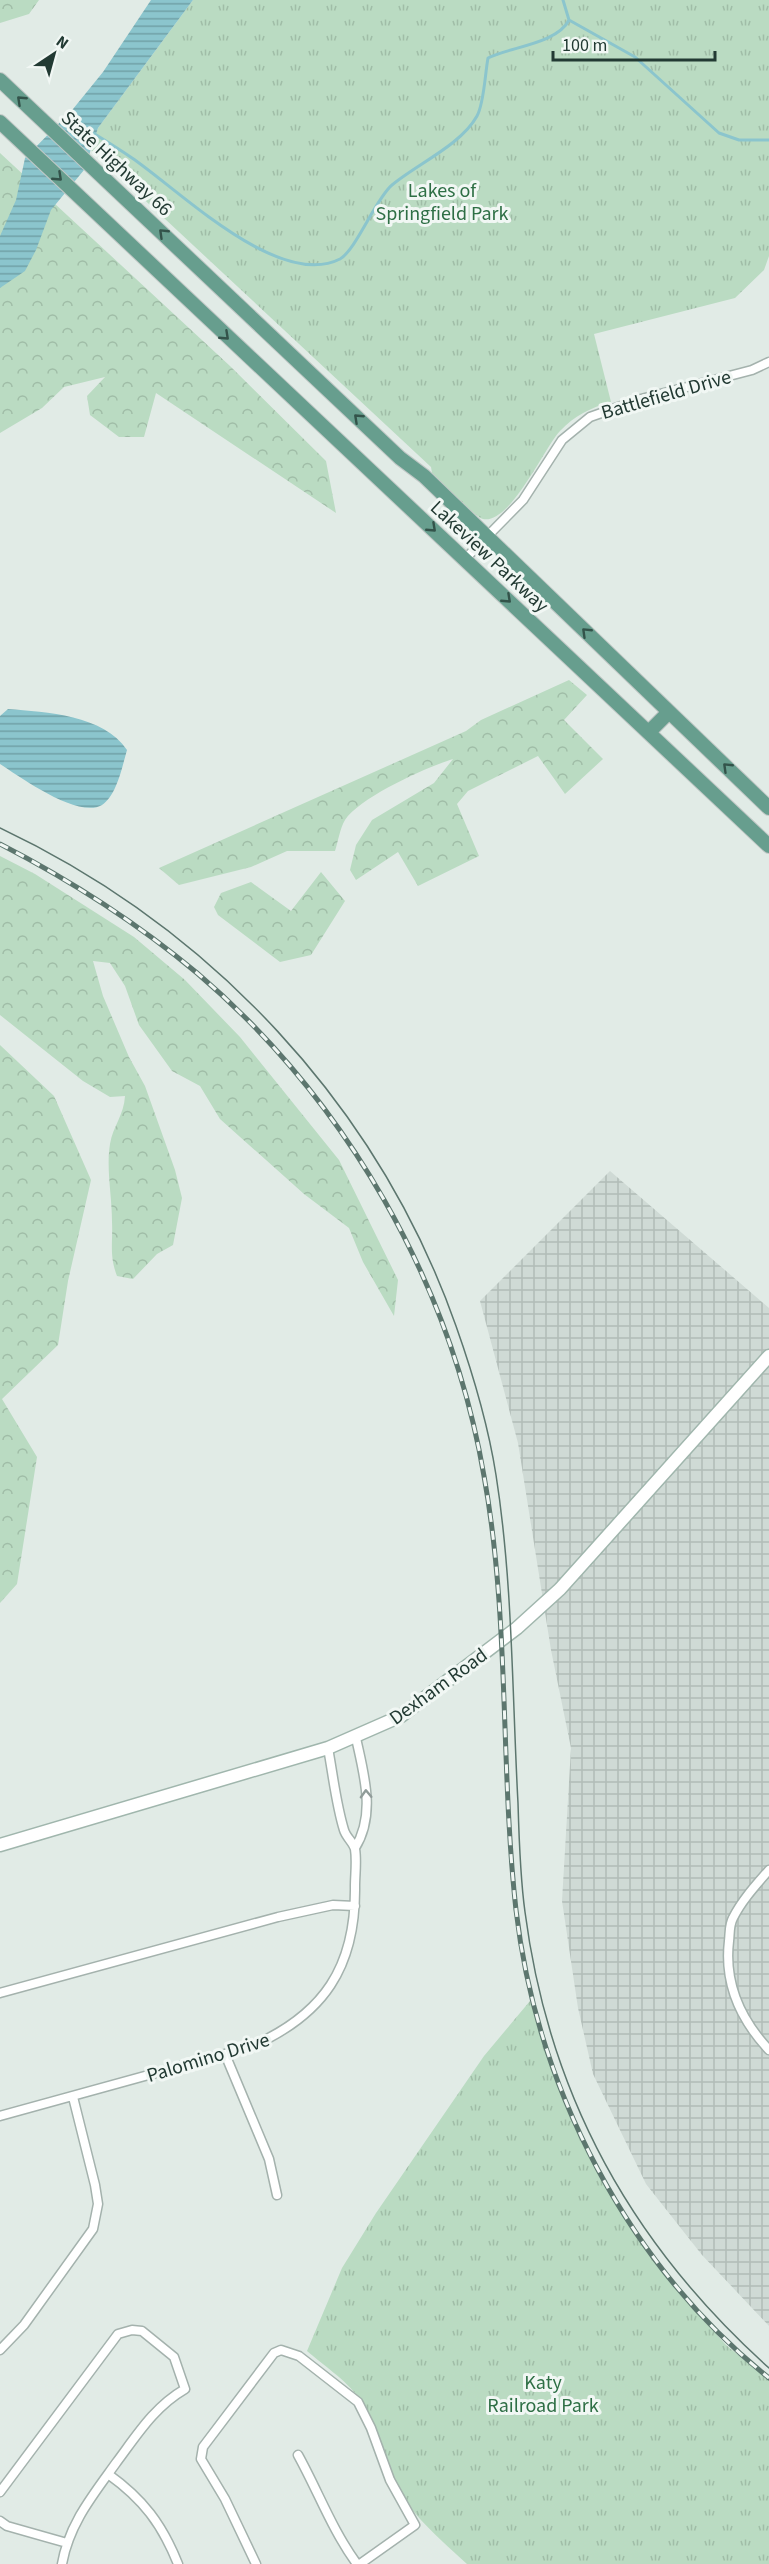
<svg xmlns="http://www.w3.org/2000/svg" width="769" height="2564" viewBox="0 0 769 2564" font-family="'Source Sans 3',sans-serif">
<style>
.industrial{fill:url(#industrial-grid)}
.forest{fill:url(#forest-crowns)}
.park{fill:url(#park-tufts)}
.water{fill:url(#water-rules)}
.lines{fill:none;stroke-linecap:round;stroke-linejoin:round}
.stream{stroke:#8bc5cd;stroke-width:3}
.street-casing{stroke:#a4b2ad;stroke-width:11}
.secondary-casing{stroke:#a0b6ad;stroke-width:15}
.primary-casing{stroke:#c1c8c6;stroke-width:16}
.street{stroke:#fff;stroke-width:8}
.secondary{stroke:#fff;stroke-width:12}
.primary{stroke:#679e8e;stroke-width:14}
.tram{stroke:#5c766e;stroke-width:1.5}
.rail-casing{stroke:#5c766e;stroke-width:5}
.rail{stroke:#f1f7f4;stroke-width:3;stroke-dasharray:9;stroke-linecap:butt}
.oneway{stroke:#33534a}
.oneway2{stroke:#909c99}
.labels{text-anchor:middle;stroke-width:6;stroke-linejoin:round;paint-order:stroke}
.street-label{font-size:20px;fill:#223a33;stroke:#f1f7f4}
.park-label{font-size:20px;fill:#2e6f45;stroke:#f1f7f4}
</style>
<defs>
<pattern id="industrial-grid" width="8" height="8" patternUnits="userSpaceOnUse" patternTransform="scale(1.5)"><rect width="8" height="8" fill="#cfdad5"/><path d="M0 4h8M4 0v8" fill="none" stroke="#b1bcb7"/></pattern>
<pattern id="forest-crowns" width="20" height="18" patternUnits="userSpaceOnUse" patternTransform="scale(1.5)"><rect width="20" height="18" fill="#badbc2"/><path d="M2 6a3 3 0 1 1 6 0M12 15a3 3 0 1 1 6 0" fill="none" stroke="#a0bda7"/></pattern>
<pattern id="park-tufts" width="24" height="20" patternUnits="userSpaceOnUse" patternTransform="scale(1.5)"><rect width="24" height="20" fill="#badbc2"/><path d="M3 7l-1-3M5 7V3M7 7l1-3M15 17l-1-3M17 17v-4M19 17l1-3" fill="none" stroke="#a0bda7"/></pattern>
<pattern id="water-rules" width="6" height="5" patternUnits="userSpaceOnUse" patternTransform="scale(1.5)"><rect width="6" height="5" fill="#8bc5cd"/><path d="M0 2.5h6" fill="none" stroke="#71a1a7"/></pattern>
</defs>
<rect width="100%" height="100%" fill="#e1ebe6"/>
<path class="industrial" d="M610,1171L769,1308V2326L702,2255L646,2184L593,2074L578,2008L562,1901L571,1748L551,1650L518,1443L480,1301Z"/>
<path class="forest" d="M0,0H39L29,14L0,23Z
M0,153L230,366L326,461L336,513L156,393L144,437H119L90,415L87,396L105,377L64,387L42,408L0,433Z
M569,680L587,695L564,720L603,759L565,794L538,756L468,791L457,804L479,856L418,886L398,852L356,880L350,870L356,845L372,820L434,783L453,759C427,767 360,797 345,820C340,828 338,842 335,851H287L251,867L179,885L159,868L466,731L481,720Z
M0,856L35,874L134,937L185,980L240,1037L339,1160L398,1280L394,1316L363,1262L349,1228L304,1194L220,1119L200,1086L172,1071L139,1025L125,986L110,963L93,961L103,996L129,1057L145,1086L175,1170L182,1198L173,1245L157,1254L133,1279L117,1276C109,1255 113,1243 112,1222C112,1195 106,1170 110,1144C113,1126 124,1115 125,1096L110,1097L83,1081L0,1015Z
M321,872L345,901L311,955L280,962L218,915L214,907L221,893L251,882L291,911Z
M0,1045L54,1096L91,1180L68,1281L58,1345L2,1399L37,1457L17,1584L0,1603Z"/>
<path class="park" d="M193,0H769V256L764,270L735,298L594,334L611,402C592,407 574,416 560,431C544,448 510,525 483,519C473,516 441,481 432,473L431,467L90,149L98,128Z
M530,2001L541,2038L568,2112L620,2211L673,2286L726,2345L769,2380V2564H467C440,2539 407,2512 392,2477C379,2448 379,2425 358,2397C347,2381 322,2364 307,2351L342,2268L376,2213L484,2056Z"/>
<path class="water" d="M151,0H193L98,128L84,170L51,210L36,250L25,271L0,288V236L16,200L25,158L73,109L103,72Z
M8,709C46,712 104,715 127,750C122,767 117,795 102,805C78,819 20,777 0,764V716Z"/>
<g class="lines">
<path class="stream" d="M569,20L635,57L719,133L739,140H769
M93,133C106,141 119,149 132,158C179,190 279,290 340,259C356,250 376,198 392,185C417,164 461,145 477,116C484,104 485,74 488,58C509,47 557,44 569,20L563,0"/>
<defs>
<path id="street" d="M465,559L523,500L562,440L590,417L641,399L752,370L769,362
M355,1848C376,1814 364,1775 356,1738
M769,1870C756,1885 742,1900 733,1918C729,1925 730,1933 729,1941C724,1983 741,2020 769,2050
M0,1993L278,1917L333,1905L355,1906
M225,2054L269,2159L277,2195
M0,2116L250,2047C324,2015 356,1967 355,1886C355,1875 357,1861 355,1849C353,1842 346,1837 344,1830C336,1804 333,1775 328,1748
M0,2350L24,2325L93,2229L98,2204L95,2185L73,2097
M298,2455C318,2491 332,2530 357,2564
M108,2474C143,2499 162,2524 178,2564
M0,2492L118,2334L132,2330L142,2331L174,2357L185,2389C154,2407 137,2435 116,2463C93,2495 69,2524 62,2564
M0,2521L7,2526L67,2543
M256,2564L225,2499L201,2459L203,2447L274,2353L281,2350L299,2356L358,2402L371,2428L390,2480L415,2525L360,2564"/>
<path id="secondary" d="M0,1845L328,1748L401,1716L517,1628L560,1589L769,1356"/>
<path id="primary" d="M0,80L400,458L424,476L769,808
M0,122L769,846
M649,732L669,712"/>
</defs>
<use href="#street" class="street-casing"/>
<use href="#secondary" class="secondary-casing"/>
<use href="#primary" class="primary-casing"/>
<use href="#street" class="street"/>
<use href="#secondary" class="secondary"/>
<use href="#primary" class="primary"/>
<path class="tram" d="M0,828C211,928 378,1105 456,1326C473,1374 488,1424 496,1475C513,1583 512,1694 518,1803C519,1839 520,1876 525,1912C549,2096 632,2245 769,2368"/>
<defs>
<path id="rail" d="M0,844C70,880 137,923 197,973C346,1100 451,1283 484,1476C510,1619 500,1766 516,1910C537,2089 628,2265 769,2378"/>
</defs>
<use href="#rail" class="rail-casing"/>
<use href="#rail" class="rail"/>
</g>
<defs><path id="oneway-chevron" d="M-2-3.5L2.5 0L-2 3.5" fill="none" stroke-width="1.6" stroke-linecap="round" stroke-linejoin="round" transform="scale(1.5)"/></defs>
<g class="oneway">
<use href="#oneway-chevron" transform="translate(21 100) rotate(-137)"/>
<use href="#oneway-chevron" transform="translate(58 177) rotate(43)"/>
<use href="#oneway-chevron" transform="translate(163 233) rotate(-136)"/>
<use href="#oneway-chevron" transform="translate(225 336) rotate(43)"/>
<use href="#oneway-chevron" transform="translate(358 418) rotate(-137)"/>
<use href="#oneway-chevron" transform="translate(432 528) rotate(43)"/>
<use href="#oneway-chevron" transform="translate(507 599) rotate(43)"/>
<use href="#oneway-chevron" transform="translate(586 632) rotate(-136)"/>
<use href="#oneway-chevron" transform="translate(727 767) rotate(-136)"/>
</g>
<use class="oneway2" href="#oneway-chevron" transform="translate(366 1794) rotate(-92)"/>
<g class="labels">
<g class="street-label">
<text transform="translate(117 163) rotate(43)" y="7">State Highway 66</text>
<text transform="translate(666 394) rotate(-16)" y="7">Battlefield Drive</text>
<text transform="translate(490 556) rotate(43)" y="7">Lakeview Parkway</text>
<text transform="translate(438 1686) rotate(-36)" y="7">Dexham Road</text>
<text transform="translate(208 2057) rotate(-17)" y="7">Palomino Drive</text>
</g>
<g class="park-label">
<text x="442" y="197">Lakes of<tspan x="442" dy="23">Springfield Park</tspan></text>
<text x="543" y="2389">Katy<tspan x="543" dy="23">Railroad Park</tspan></text>
</g>
</g>
<g transform="translate(54 54) rotate(36)" stroke="#f1f7f4" stroke-width="4.5" paint-order="stroke">
<path d="M0-4.5L10 22L0 15L-10 22Z" fill="#223a33"/>
<text y="-9" font-size="16" font-weight="bold" text-anchor="middle" fill="#223a33">N</text>
</g>
<path d="M553 51v9h162v-9" fill="none" stroke="#223a33" stroke-width="3"/>
<text x="562" y="51" font-size="18" fill="#223a33" stroke="#f1f7f4" stroke-width="4.5" paint-order="stroke">100 m</text>
</svg>
